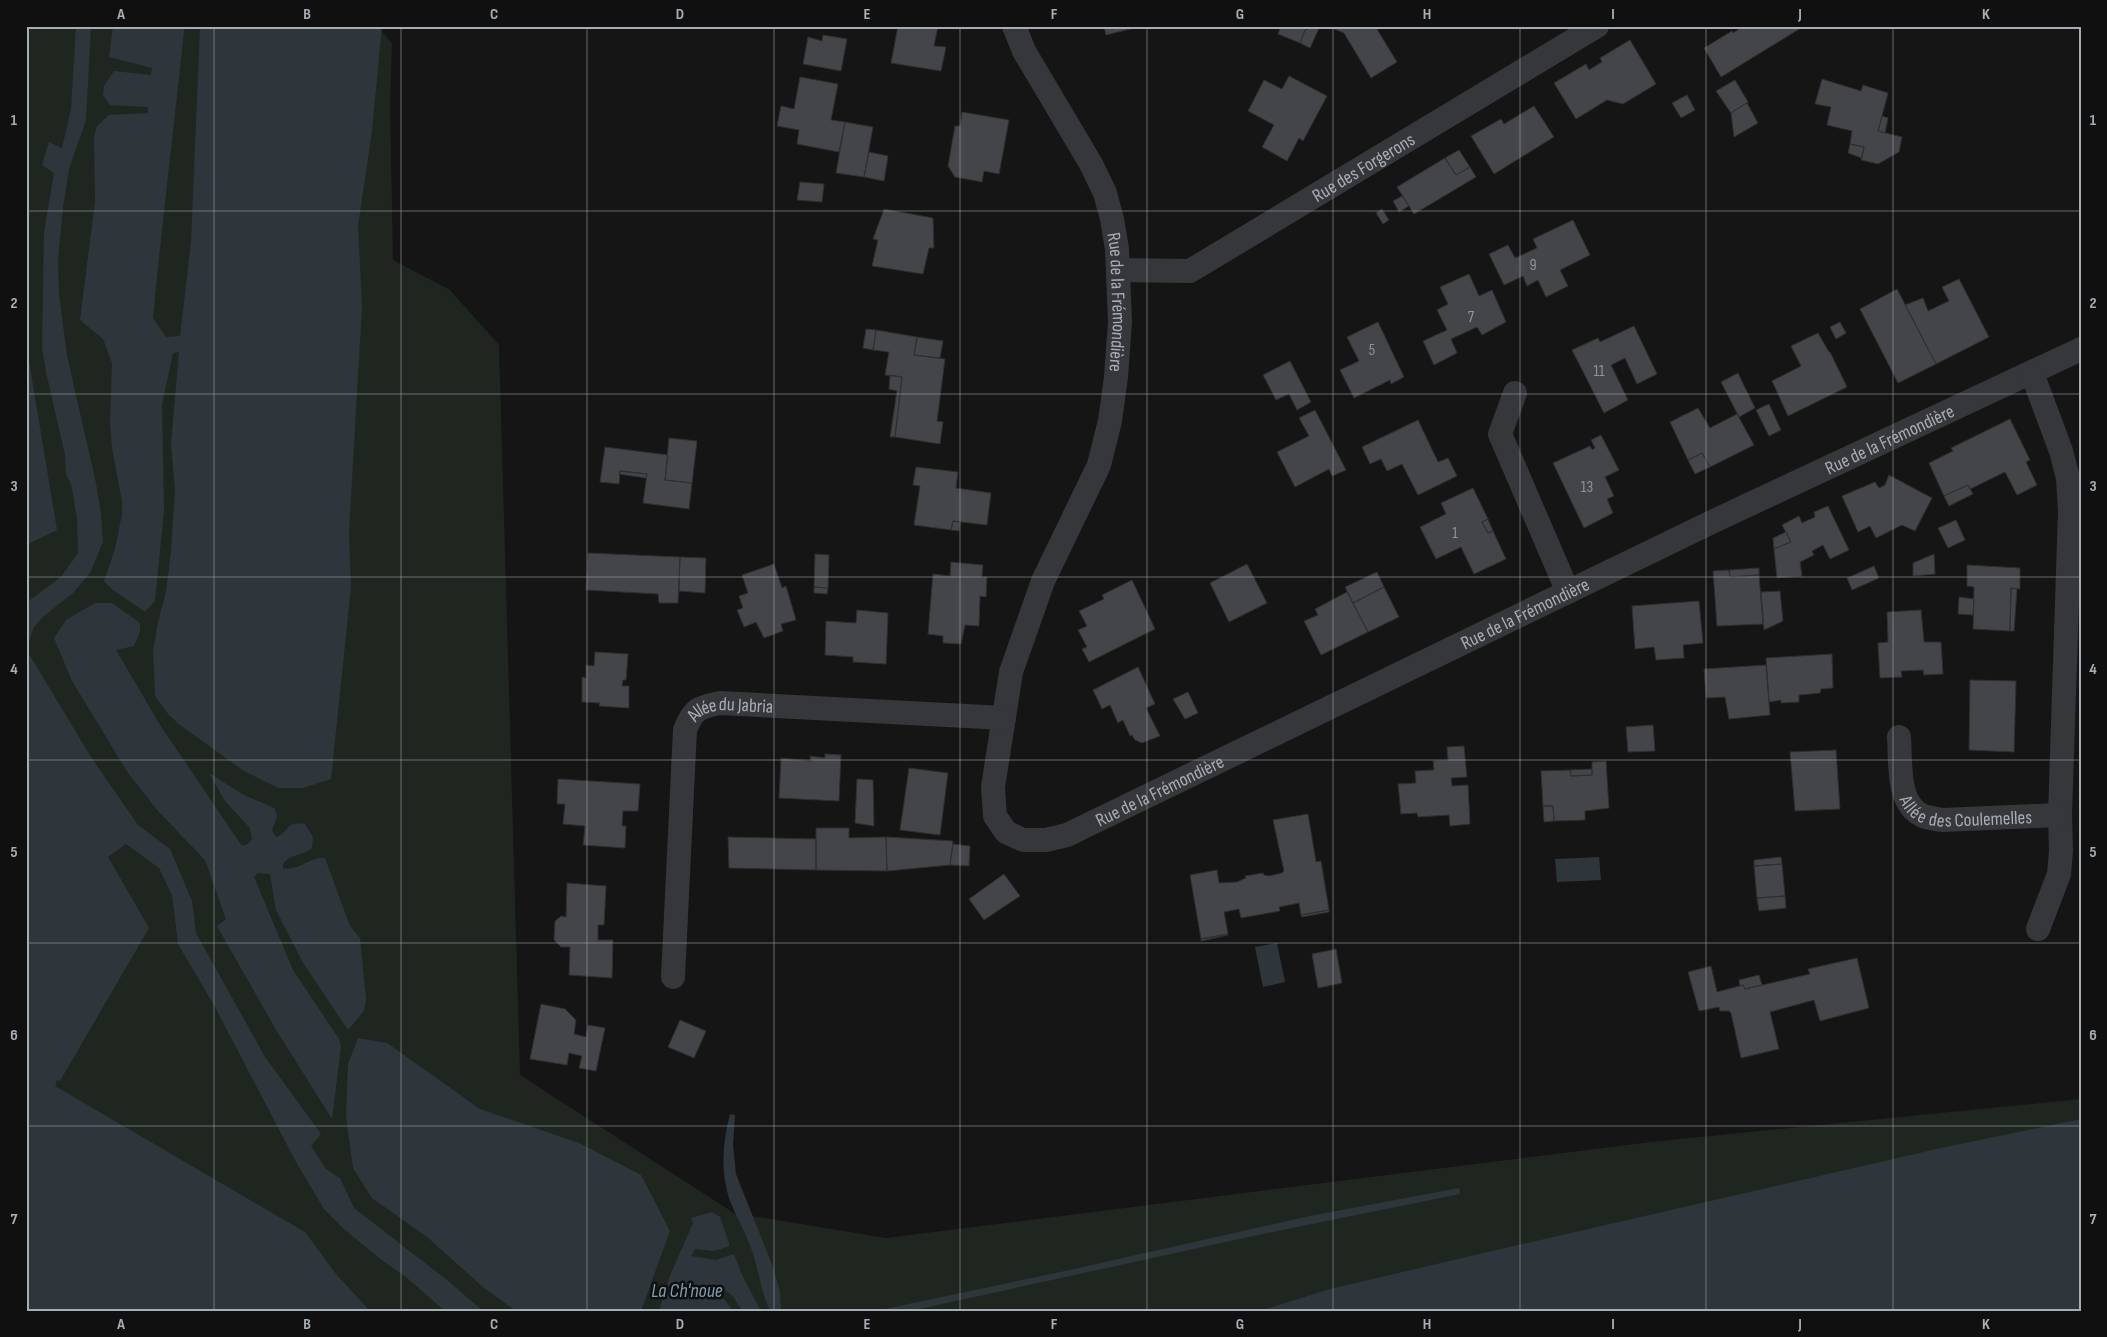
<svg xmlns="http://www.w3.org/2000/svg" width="2107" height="1337" viewBox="0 0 2107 1337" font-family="'Sofia Sans Condensed',sans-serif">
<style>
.green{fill:#1f261f}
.water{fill:#2e363b}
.building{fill:#444549;stroke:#2f2f32}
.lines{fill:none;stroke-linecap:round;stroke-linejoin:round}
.minor{stroke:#36373b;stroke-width:24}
.grid{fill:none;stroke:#a7adb5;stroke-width:1;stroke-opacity:0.55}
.labels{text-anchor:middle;stroke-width:5;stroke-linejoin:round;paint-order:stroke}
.number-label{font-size:16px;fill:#8e939a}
.street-label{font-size:19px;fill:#a7adb5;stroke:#101011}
.water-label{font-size:20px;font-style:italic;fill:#819cae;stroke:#101011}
.neatline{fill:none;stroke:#a7adb5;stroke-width:2}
.grid-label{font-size:16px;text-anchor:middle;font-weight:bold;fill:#a7adb5}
</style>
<rect width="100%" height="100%" fill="#151516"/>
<path class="green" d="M26,26H377L392,43L390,106L393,260L450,290L499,345L520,1075L734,1213L886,1238L1651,1142L2081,1099V1311H26Z"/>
<path class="water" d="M76,26H91L86,120L69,169L63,208L58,260L59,294L67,356L96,483L101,514L103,542L90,573L74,592L44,616L34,627L26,649L91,757L138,825L170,849L192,901L196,933L265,1057L321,1134L311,1146L326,1169L340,1178L354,1208L447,1280L483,1311H445L406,1277L383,1261L345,1230L324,1209L296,1162L215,1007L178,944L172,895L159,868L126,844L108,857L149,928L60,1081L57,1080L55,1086L305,1232L336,1274L370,1311H26V603L61,577L78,553L77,518L71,484L66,474L65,455L46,372L42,348L44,233L54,173L42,165L49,142L62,148L71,109Z
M113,26H186L184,31C174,127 162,222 153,318L166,337L180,336L191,242L200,26H382L372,131L358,226L362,307L349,531L351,587L331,779L303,788H278L244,771L180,725L169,715L155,696L153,651L158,622L166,592L171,551L175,490L171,444L179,352L173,353L162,405L164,510L155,601L145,612L113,590L104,581L115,549L122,514V502L112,448L110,423L112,363L103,339L80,320L95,201L94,137L97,126L109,115L148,113V107L110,105L103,95L104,86L114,71L151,75L152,68L109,57Z
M26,343L57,530L26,545Z
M95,603H112L140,623V632L134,646L116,650L160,725L242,846L248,844L252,839L250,828L225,801L209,773L242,794L274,808C280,817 275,821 272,830L276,837C290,833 283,821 305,824L313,837L312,848C303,856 282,855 283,868C299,872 310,856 325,858L350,926L360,938L366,999L364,1011L348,1030L302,961L276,910L270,874L258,873L254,877L293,970L339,1039L341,1047L332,1119L275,1028L217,926L226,919L205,860L158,811L128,773L72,681L54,638L66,620Z
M1599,857L1601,880L1557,882L1555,859Z
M1277,943L1285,982L1263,987L1255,947Z
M358,1038L387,1043L480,1109L579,1143L641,1175L670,1231L641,1311H516L484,1288L427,1237L372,1198L353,1168L346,1117L348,1064Z
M730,1114L735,1115L733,1145L736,1174L773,1267L780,1292L781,1311H770C760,1289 759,1270 751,1248C745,1231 735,1215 729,1198C720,1170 723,1141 730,1114Z
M2081,1119V1311H1260L1330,1289L1505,1248L1941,1148Z
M1459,1188L1460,1194L1253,1236L910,1311H875L1065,1271L1310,1216Z
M712,1212L720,1217L730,1246L714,1251L695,1249L691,1256L716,1260L734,1254L742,1275L761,1311H742L732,1295L716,1285L709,1290L725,1300L733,1311H659L669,1278L693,1223L691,1218Z"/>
<path class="building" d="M898,26H938L934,46L946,47L941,71L891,63Z
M1104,26H1142L1106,35Z
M1281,26H1315L1305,30L1300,43L1278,34Z
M1315,26H1320L1310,48L1300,43L1305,30Z
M1327,26H1375L1397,62L1371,78L1344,33Z
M1744,26H1800L1801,28L1721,77L1704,48L1732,31L1733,33Z
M823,35L847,39L841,71L803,64L808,37L822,41Z
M1630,40L1656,84L1623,104L1607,100L1576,119L1554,83L1586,64L1589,70L1602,62L1600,58Z
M1289,76L1327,96L1303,141L1299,138L1287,161L1262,147L1274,125L1248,111L1264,80L1282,89Z
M800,77L838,84L831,120L845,122L839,152L797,144L799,130L777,126L781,106L794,109Z
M1822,79L1861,91L1863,85L1888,93L1878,131L1902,137L1899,152L1878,164L1861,160L1864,147L1850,144L1852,131L1827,125L1831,107L1815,104Z
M1735,80L1748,102L1731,113L1716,91Z
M1687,95L1695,110L1681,118L1672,103Z
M1747,103L1758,123L1734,137L1731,113Z
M1534,106L1554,137L1494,174L1471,136L1501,119L1504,124Z
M962,112L1009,120L999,174L984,171L982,182L955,177L948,166L955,126H960Z
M1882,116L1888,118L1885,133L1878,131Z
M845,122L873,127L864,177L836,173Z
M1850,144L1864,147L1862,158L1848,153Z
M1459,150L1470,167L1456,175L1445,158Z
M869,152L888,156L884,181L864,177Z
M1445,158L1456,175L1470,167L1476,177L1414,214L1397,187Z
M800,182L824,184L822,202L797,200Z
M1402,196L1409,206L1399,212L1393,201Z
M884,209L933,218L934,248H929L923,274L872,266L878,240L873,239Z
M1382,209L1389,220L1383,224L1376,213Z
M1573,220L1590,255L1560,270L1568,286L1546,297L1538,280L1527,286L1523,276L1504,285L1489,254L1508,245L1515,258L1537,248L1533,239Z
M1469,274L1479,296L1492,290L1506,322L1482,335L1477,327L1451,339L1457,353L1434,365L1423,341L1447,330L1437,310L1448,304L1440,287Z
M1959,279L1989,337L1936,364L1905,305L1923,298L1928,311L1949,301L1942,287Z
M1897,289L1936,364L1898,383L1860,309Z
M1378,322L1404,377L1391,384L1390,380L1354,398L1340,370L1359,361L1347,337Z
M1840,322L1846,333L1836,339L1830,327Z
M1634,326L1657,374L1637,384L1625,358L1611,365L1628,400L1604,413L1572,350L1598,338L1600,342Z
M866,329L876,330L873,350L863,348Z
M876,330L917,337L914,355L945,359L937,421L943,422L940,444L895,437L902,377L885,375L889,352L873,350Z
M1818,333L1829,352H1830L1847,387L1788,416L1772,381L1801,366L1791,346Z
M917,337L943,341L940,358L914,355Z
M1290,361L1311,402L1297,410L1289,394L1276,400L1263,375Z
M1738,373L1755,408L1739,417L1721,382Z
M890,375L902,377L895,437H890L897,391L889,389Z
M1769,404L1781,430L1769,436L1756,410Z
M1698,408L1710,428L1737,414L1754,445L1710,467L1702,453L1688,460L1670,422Z
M1315,410L1346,470L1332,476L1329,469L1295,487L1277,452L1309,436L1299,418Z
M2010,419L2030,460L2026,462L2037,485L2017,495L2005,472L1970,489L1968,485L1944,496L1929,463L1953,451L1951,448Z
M1418,420L1438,462L1448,458L1457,476L1418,495L1402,464L1387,471L1381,459L1370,464L1362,447Z
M1601,435L1619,470L1605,477L1614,496L1607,499L1613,513L1584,528L1553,463L1590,446L1592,450L1595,448L1591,440Z
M669,438L697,441L692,483L665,480Z
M605,447L668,455L665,480L692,483L689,509L643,503L647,474L620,471L619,484L600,482Z
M1702,453L1710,467L1695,474L1688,460Z
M916,467L958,472L956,488L991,493L987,525L953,521L951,530L914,525L920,486L913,485Z
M620,471L647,474L646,478L619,474Z
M1889,475L1932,498L1915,531L1902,525L1876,538L1870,526L1858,532L1842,496L1875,482L1879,488L1885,485Z
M1968,485L1973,494L1949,506L1944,496Z
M1473,488L1488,519L1482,522L1488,533L1493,531L1506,559L1474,574L1461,547L1436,559L1420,527L1446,514L1441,503Z
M1828,506L1849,550L1830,559L1823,545L1812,551L1814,555L1800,562L1802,576L1777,578L1774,549L1791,542L1782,525L1799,516L1802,523L1815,517L1814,512Z
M1488,519L1493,531L1488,533L1482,522Z
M1956,520L1965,540L1948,548L1938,528Z
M953,521L960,522L959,531L951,530Z
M1786,532L1791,542L1774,549L1773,538Z
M588,553L680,557L678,603H659L658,594L586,590Z
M815,554L829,555L828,588L814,587Z
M1934,554L1935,574L1913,576V563Z
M680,557L706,558L705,593L679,591Z
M951,562L983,565L982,577H987L986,597L980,596L979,626L965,625L961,644L943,643V636L928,634L933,574L950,576Z
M774,564L782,588L786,586L796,620L781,624L783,631L764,638L756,622L744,627L737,610L743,608L739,596L748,593L742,575Z
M1247,564L1267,603L1229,622L1210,583Z
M1967,565L2020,568V589L2011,588L2010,631L1973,629L1974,587L1967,586Z
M1874,566L1879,578L1852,590L1847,578Z
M1759,568V575L1730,577L1729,570Z
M1729,570L1730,577L1759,575L1763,624L1717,626L1713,571Z
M1377,572L1384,587L1353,603L1345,587Z
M1132,580L1155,629L1089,662L1082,649L1087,647L1078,630L1087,626L1079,611L1104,599L1102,595Z
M814,587L828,588L827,594L814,593Z
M1384,587L1399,617L1368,632L1353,603Z
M2011,588L2017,589L2014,631H2010Z
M1780,591L1783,621L1764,630L1761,592Z
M1347,592L1368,632L1321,655L1304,621L1318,615L1315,609Z
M1959,597L1974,599L1973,615L1958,614Z
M1699,601L1703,643L1683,645L1684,658L1656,660L1654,647L1635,649L1632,606Z
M857,610L888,613L886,664L853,662V657L825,655L826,621L856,623Z
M1921,610L1924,642H1941L1943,674L1924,675L1923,670L1901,671L1902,677L1880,678L1878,643L1888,642L1887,612Z
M595,652L628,654L626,680H623L622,686H629V708L599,706L600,703L582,702V677L586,678V665L594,666Z
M1832,654L1833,688L1821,689L1820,693L1799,695V702L1781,703V700L1769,702L1766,658Z
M1766,665L1770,715L1729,719L1725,697L1706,698L1704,669Z
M1138,667L1155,704L1146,708L1160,736L1142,743L1135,740L1132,735L1130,736L1123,720L1118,723L1110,705L1102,709L1093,690Z
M1970,680L2016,681L2014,752L1969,750Z
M1188,692L1198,713L1185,719L1173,699Z
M1653,725L1655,751L1628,752L1626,727Z
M1464,746L1467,777L1451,778L1452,786L1468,785L1470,824L1450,826L1449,815L1418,817L1417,813L1401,814L1398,784L1416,783L1415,771L1434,770L1433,761L1448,760L1447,747Z
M1836,750L1840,809L1795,811L1790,752Z
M825,754L841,755L839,801L779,798L781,758L811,761L810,756L825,758Z
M1606,761L1609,808L1585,811V820L1554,821L1553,806H1543L1541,771L1570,770L1571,776L1592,775V762Z
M909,768L948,773L940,835L900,830Z
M1592,769V775L1571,776L1570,770Z
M558,779L640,784L638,811H623L622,826H626L625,848L583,845L585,826L563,824L565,804H557Z
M857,779L873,780L874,826L855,823Z
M1543,806H1553L1554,821L1544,822Z
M1308,814L1316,862L1321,861L1329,910L1301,915L1299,903L1279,907L1280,911L1241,918L1239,909L1224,912L1228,934L1201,939L1190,875L1217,870L1219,883L1237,882L1246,878L1245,876L1263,873L1264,875L1269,876L1282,873L1284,871L1273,820Z
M816,828H849V838L886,837L887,871L816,870Z
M728,837L816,839V870L729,868Z
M886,837L953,841L950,865L887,871Z
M953,844L970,846L969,866L950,865Z
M1781,857L1782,864L1754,866V860Z
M1782,864L1785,896L1757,898L1754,866Z
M1004,874L1020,896L984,920L969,899Z
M567,883L606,886L604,925H598V940H613L612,978L569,975L570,947H561L554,940L555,921L561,916L566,917Z
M1785,896L1786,908L1759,911L1757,898Z
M1329,910V912L1302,917L1301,915Z
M1228,934V935L1201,941V939Z
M1336,949L1342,983L1318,988L1312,954Z
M1857,958L1869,1008L1820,1021L1814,1000L1770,1012L1779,1049L1741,1058L1731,1013L1729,1011H1720L1719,1007L1699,1011L1688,972L1711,966L1717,992L1743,985L1745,989L1810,974L1808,969Z
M1759,975L1762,985L1745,989L1743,985L1740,986L1739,980Z
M541,1004L565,1009L576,1020L574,1034L586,1037L588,1025L605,1028L596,1071L579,1068L582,1056L569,1053L567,1065L530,1059Z
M680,1020L706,1031L694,1058L668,1047Z"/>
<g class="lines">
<g class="minor">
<path id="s1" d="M1014,26L1024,51L1091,164L1105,193L1112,219L1117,249L1120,322L1116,377L1110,421L1099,465L1043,581L1011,672L993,787L995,816L1006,832L1023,840H1046L1067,835L1716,520L2081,349"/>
<path id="s2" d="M1118,270L1190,271L1597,26"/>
<path d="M2032,373L2061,451L2068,478L2070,511L2060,815L2061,851L2059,874L2038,929"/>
<path d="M1515,393L1500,434L1568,592"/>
<path id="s3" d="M1899,737C1901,762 1896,804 1923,816C1929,818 1936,819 1942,820L2060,815"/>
<path id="s4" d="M673,977L685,730C693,709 699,707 720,703L1004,718"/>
</g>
</g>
<path class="grid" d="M214,26V1311M401,26V1311M587,26V1311M774,26V1311M960,26V1311M1147,26V1311M1333,26V1311M1520,26V1311M1706,26V1311M1893,26V1311M26,211H2081M26,394H2081M26,577H2081M26,760H2081M26,943H2081M26,1126H2081"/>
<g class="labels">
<g class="number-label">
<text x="1533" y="270">9</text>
<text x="1471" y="322">7</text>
<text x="1372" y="355">5</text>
<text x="1599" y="376">11</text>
<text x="1587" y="492">13</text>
<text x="1455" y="538">1</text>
</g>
<g class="street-label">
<text dy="7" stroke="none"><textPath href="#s2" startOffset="274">Rue des Forgerons</textPath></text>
<text dy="7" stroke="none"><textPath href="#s1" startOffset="301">Rue de la Frémondière</textPath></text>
<text dy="7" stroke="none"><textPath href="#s1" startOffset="1832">Rue de la Frémondière</textPath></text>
<text dy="7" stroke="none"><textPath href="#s1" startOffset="1428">Rue de la Frémondière</textPath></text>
<text dy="7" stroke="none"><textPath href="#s4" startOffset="304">Allée du Jabria</textPath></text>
<text dy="7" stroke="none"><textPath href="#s1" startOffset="1022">Rue de la Frémondière</textPath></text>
<text dy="7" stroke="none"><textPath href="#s3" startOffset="128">Allée des Coulemelles</textPath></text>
</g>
<g class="water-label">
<text x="687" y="1297">La Ch'noue</text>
</g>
</g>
<rect width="2107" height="1337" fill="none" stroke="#101011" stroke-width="55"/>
<rect x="28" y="28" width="2052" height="1282" class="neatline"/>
<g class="grid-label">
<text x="121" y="19">A</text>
<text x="307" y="19">B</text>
<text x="494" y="19">C</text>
<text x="680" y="19">D</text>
<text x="867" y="19">E</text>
<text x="1054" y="19">F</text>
<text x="1240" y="19">G</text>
<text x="1427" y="19">H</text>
<text x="1613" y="19">I</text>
<text x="1800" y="19">J</text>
<text x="1986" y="19">K</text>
<text x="14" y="125">1</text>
<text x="2093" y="125">1</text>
<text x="14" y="308">2</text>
<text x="2093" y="308">2</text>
<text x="14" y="491">3</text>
<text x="2093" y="491">3</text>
<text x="14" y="674">4</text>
<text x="2093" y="674">4</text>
<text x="14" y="857">5</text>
<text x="2093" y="857">5</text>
<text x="14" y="1040">6</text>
<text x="2093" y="1040">6</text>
<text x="14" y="1224">7</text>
<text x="2093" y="1224">7</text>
<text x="121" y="1329">A</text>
<text x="307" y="1329">B</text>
<text x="494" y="1329">C</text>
<text x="680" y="1329">D</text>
<text x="867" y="1329">E</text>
<text x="1054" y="1329">F</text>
<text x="1240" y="1329">G</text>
<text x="1427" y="1329">H</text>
<text x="1613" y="1329">I</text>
<text x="1800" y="1329">J</text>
<text x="1986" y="1329">K</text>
</g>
</svg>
